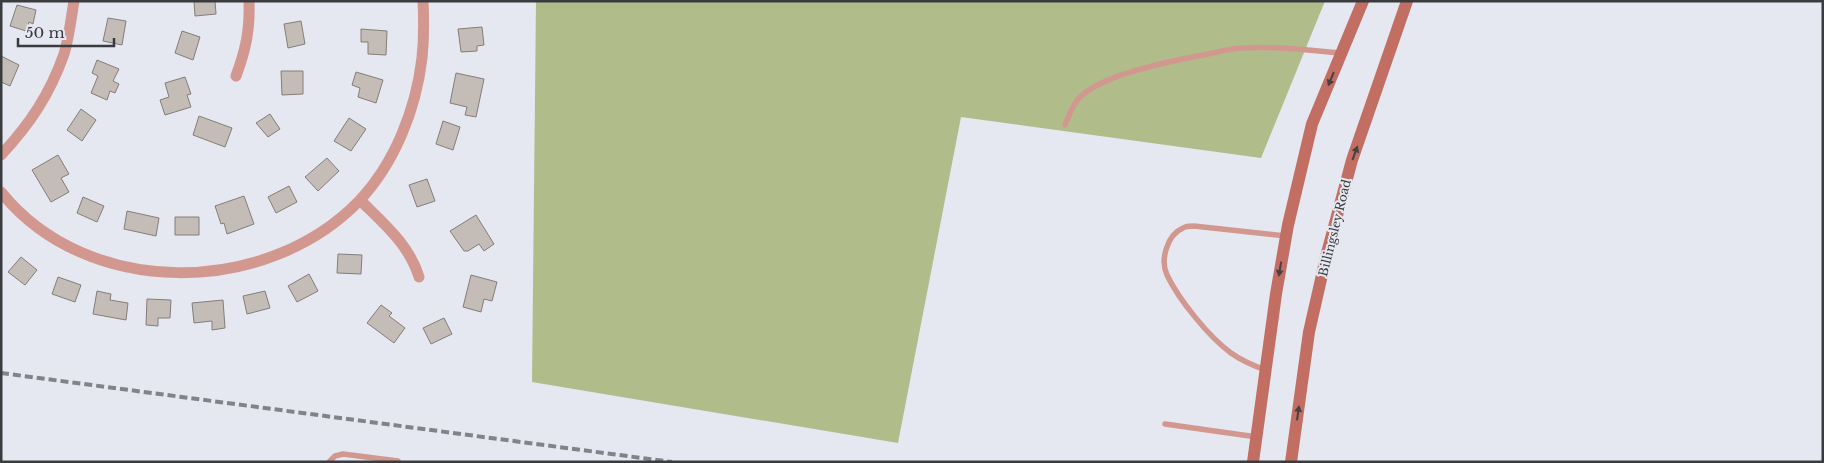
<svg xmlns="http://www.w3.org/2000/svg" width="1824" height="463" viewBox="0 0 1824 463" font-family="'Libre Baskerville',serif">
<style>
.green{fill:#b0bc8a}
.building{fill:#c3bcb7;stroke:#847e79}
.lines{fill:none;stroke-linecap:round;stroke-linejoin:round}
.lane{stroke:#d2978f;stroke-width:5.5}
.street{stroke:#d2978f;stroke-width:11}
.secondary{stroke:#c26e63;stroke-width:12}
.rail{stroke:#818388;stroke-width:4;stroke-dasharray:8 4;stroke-linecap:butt}
.oneway{fill:#484042}
.labels{text-anchor:middle;stroke-width:4;stroke-linejoin:round;paint-order:stroke}
.street-label{font-size:12px;fill:#3a3b3e;stroke:#e5e8f0}
</style>
<rect width="100%" height="100%" fill="#e5e8f0"/>
<path class="green" d="M536,1H1325L1261,158L961,117L898,443L532,382Z"/>
<path class="building" d="M194,1H215L216,14L195,16Z
M17,5L36,10L33,24L29,22L26,31L10,26Z
M108,18L126,21L122,45L103,41Z
M301,21L305,44L288,48L284,24Z
M482,27L484,45L477,46V51L461,52L458,29Z
M361,29L387,31L386,55L368,54V42H361Z
M182,31L200,37L193,60L175,53Z
M1,56L19,65L10,86L1,82Z
M97,60L119,69L113,81L119,84L115,93L110,91L107,100L91,93L98,76L92,73Z
M281,71H303V94L282,95Z
M356,72L383,80L376,103L358,97L360,88L352,85Z
M456,73L484,79L476,117L465,115L467,107L450,103Z
M185,77L191,94L187,95L191,107L165,115L160,100L169,97L165,83Z
M81,109L96,120L82,141L67,130Z
M270,114L280,129L268,137L256,123Z
M199,116L232,128L225,147L193,135Z
M349,118L366,129L351,151L334,141Z
M443,121L460,127L453,150L436,144Z
M58,155L69,174L61,178L69,192L51,202L32,170Z
M327,158L339,171L318,191L305,177Z
M427,179L435,201L417,207L409,185Z
M289,186L297,202L276,213L268,197Z
M244,196L254,224L227,234L224,223L221,224L215,206Z
M83,197L104,206L97,222L77,213Z
M127,211L159,218L156,236L124,229Z
M476,215L494,244L484,251L479,244L468,251H464L450,231Z
M175,217H199V235H175Z
M338,254L362,255L361,274L337,273Z
M21,257L37,270L25,285L8,272Z
M309,274L318,291L297,302L288,286Z
M471,275L497,282L492,301L484,299L481,312L463,307Z
M58,277L81,285L75,302L52,294Z
M97,291L111,294L110,300L128,303L126,320L93,314Z
M265,291L270,308L247,314L243,296Z
M147,299L171,300L170,318H158V326L146,325Z
M223,300L225,328L212,330V321L194,323L192,303Z
M381,305L392,313L389,316L405,328L394,343L367,323Z
M444,318L452,334L431,344L423,328Z"/>
<g class="lines">
<path class="lane" d="M1065,125C1069,115 1072,106 1079,98C1104,73 1174,61 1208,54C1219,52 1231,48 1242,48C1275,46 1308,50 1341,53
M1265,370C1252,365 1242,361 1231,353C1209,337 1179,300 1167,275C1160,260 1167,235 1183,228C1186,226 1191,226 1194,226L1286,236
M1165,424L1257,437
M329,462L335,456L343,454L398,461"/>
<path class="street" d="M236,76C246,49 250,30 249,1
M1,155C30,124 50,94 64,54C69,38 71,19 74,1
M1,192C87,299 266,297 359,201C395,163 416,109 422,58C424,39 424,20 423,1
M360,200C383,223 409,244 419,277"/>
<path class="secondary" d="M1253,462L1276,294L1288,225L1312,124L1363,1
M1291,462L1309,332L1327,253L1352,160L1407,1"/>
<path class="rail" d="M1,373L672,462"/>
</g>
<defs><path id="oneway-solid" d="M-6-.8H1V-3.2L6.5 0L1 3.2V.8H-6Z" transform="scale(1.25)"/></defs>
<g class="oneway">
<use href="#oneway-solid" transform="translate(1331 79) rotate(112)"/>
<use href="#oneway-solid" transform="translate(1355 153) rotate(-70)"/>
<use href="#oneway-solid" transform="translate(1280 269) rotate(99)"/>
<use href="#oneway-solid" transform="translate(1298 413) rotate(-82)"/>
</g>
<g class="labels">
<g class="street-label">
<text transform="translate(1335 228) rotate(-76)" y="4">Billingsley Road</text>
</g>
</g>
<rect width="1824" height="463" fill="none" stroke="#3a3b3e" stroke-width="5"/>
<path d="M18 38v8h96v-8" fill="none" stroke="#3a3b3e" stroke-width="2.5"/>
<text x="25" y="38" font-size="15" fill="#3a3b3e" stroke="#e5e8f0" stroke-width="4" paint-order="stroke">50 m</text>
</svg>
